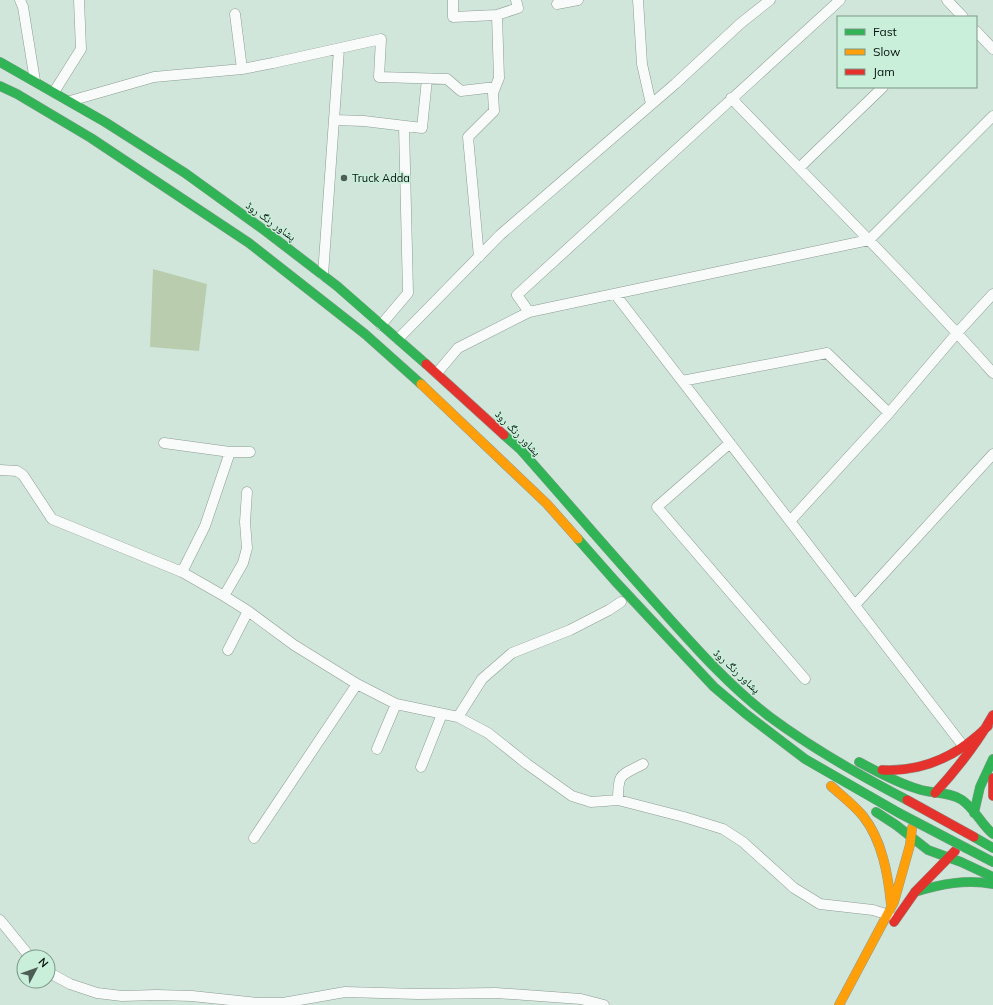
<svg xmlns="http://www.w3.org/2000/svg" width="993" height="1005" viewBox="0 0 993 1005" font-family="Mulish,'Noto Naskh Arabic',sans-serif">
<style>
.green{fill:#b9cdae}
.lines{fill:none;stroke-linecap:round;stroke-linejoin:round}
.street-casing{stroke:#8d9c94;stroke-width:11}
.fast-casing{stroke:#8d9c94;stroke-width:10}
.slow-casing{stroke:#8d9c94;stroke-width:10}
.jam-casing{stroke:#8d9c94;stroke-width:10}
.street{stroke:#f8fbf9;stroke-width:10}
.fast{stroke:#30b455;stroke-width:9}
.slow{stroke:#ff9f0a;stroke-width:9}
.jam{stroke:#e5322d;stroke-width:9}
.fast-bridge-casing{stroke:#8d9c94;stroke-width:10;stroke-linecap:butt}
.jam-bridge-casing{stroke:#8d9c94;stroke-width:10;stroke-linecap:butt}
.fast-bridge{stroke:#30b455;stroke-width:9}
.jam-bridge{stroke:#e5322d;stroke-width:9}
.poi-dot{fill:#4e5e55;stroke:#c9eed9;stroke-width:1.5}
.labels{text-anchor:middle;stroke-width:3;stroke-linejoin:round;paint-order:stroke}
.poi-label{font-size:11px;fill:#07140d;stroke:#c9eed9;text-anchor:start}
.street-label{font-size:11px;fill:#07140d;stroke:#c9eed9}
</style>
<rect width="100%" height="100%" fill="#d1e6da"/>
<path class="green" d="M153,269L207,284L199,351L150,347Z"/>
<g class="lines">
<defs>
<path id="street" d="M20,0L23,7L35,81
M453,0V17L497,15L499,78L493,93L494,111L468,137L479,257
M638,0L642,64L651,104
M840,0L517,295L529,312L869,240L993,116
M947,0L963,17
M557,4L578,0
M497,15L518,8L516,0
M976,31L993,49
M242,69L273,63L381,39L379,77L447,79L461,91L495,87
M54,92L81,49L79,0
M731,98C819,189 909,279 993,373
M70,101L154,77L242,69L235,14
M334,120L364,121L422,128L427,79
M799,168L883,87
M323,275L339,49
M615,294L964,747
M381,325L408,293L404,126
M398,339L500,235L675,84L741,23L770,0
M437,373L458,348L529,312
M682,381L827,353L889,413
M164,443L230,452L205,526L182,572
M730,443L657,507L805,679
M230,452H250
M0,470L17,471L23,475L52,519L182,572L224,596L248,611L294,645L357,684L396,704L458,717L488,733L527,764L572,796L591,802L618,800L684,817L723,829L743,842L794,888L820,904L873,910L889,915
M790,521L889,413L957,333L993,294
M224,596L243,563L247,548L245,522L247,492
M855,605L993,454
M228,650L248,611
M458,717L482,679L512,653L570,630L609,610L621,602
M377,749L396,704
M421,767L442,714
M618,800C618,773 620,776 643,764
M254,838L357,684
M0,920L30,957
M48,972L70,984L97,993L122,996L157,995L192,996L257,1003H283L345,992L418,994L496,993L581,999L604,1005"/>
<path id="fast" d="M0,62L105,122L185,173L264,230L337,286L426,364
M0,86L17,94L91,138L249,243L365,334L421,384
M504,435L520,449C567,502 613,556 660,608C694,646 729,686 770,717C813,749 859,775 907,800
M578,539L615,581L714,687L746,714L805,759L899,813
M859,762C878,772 897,783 918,789C932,794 949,791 962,800C975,809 981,824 993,834
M876,812L896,825L928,850L961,862L993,877
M974,813L980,787L993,759
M974,837L993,848
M966,848L993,862
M915,892C941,884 966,879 993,884"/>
<path id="slow" d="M421,384L547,504L578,539
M831,786C842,796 854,805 863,816C882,840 888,874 891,904
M839,1005L894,902L910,845L912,828"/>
<path id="jam" d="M426,364L504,435
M882,770C923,772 959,755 988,726
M993,778V796
M935,793C957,769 977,744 993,715
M894,922L915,892L955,851"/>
</defs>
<use href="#street" class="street-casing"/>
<use href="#fast" class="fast-casing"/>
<use href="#slow" class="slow-casing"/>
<use href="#jam" class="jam-casing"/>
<use href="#street" class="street"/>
<use href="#fast" class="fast"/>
<use href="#slow" class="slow"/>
<use href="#jam" class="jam"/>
<defs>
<path id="fast-bridge" d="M899,813L966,848"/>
<path id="jam-bridge" d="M907,800L974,837"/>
</defs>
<use href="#fast-bridge" class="fast-bridge-casing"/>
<use href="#jam-bridge" class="jam-bridge-casing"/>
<use href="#fast-bridge" class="fast-bridge"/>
<use href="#jam-bridge" class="jam-bridge"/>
</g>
<circle class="poi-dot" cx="344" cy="178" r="4"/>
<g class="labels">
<g class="poi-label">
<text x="352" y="182">Truck Adda</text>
</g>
<g class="street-label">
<text transform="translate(271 221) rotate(36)" y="4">پشاور رنگ روڈ</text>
<text transform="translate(518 433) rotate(45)" y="4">پشاور رنگ روڈ</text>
<text transform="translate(737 671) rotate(43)" y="4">پشاور رنگ روڈ</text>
</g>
</g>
<rect x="837" y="16" width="140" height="72" fill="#c9eed9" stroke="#7b9787"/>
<rect x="845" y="29" width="20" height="6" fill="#30b455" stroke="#7b9787"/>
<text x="873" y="36" font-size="12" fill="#07140d">Fast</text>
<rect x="845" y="49" width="20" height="6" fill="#ff9f0a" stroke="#7b9787"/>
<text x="873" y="56" font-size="12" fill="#07140d">Slow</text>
<rect x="845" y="69" width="20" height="6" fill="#e5322d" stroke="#7b9787"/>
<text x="873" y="76" font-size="12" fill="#07140d">Jam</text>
<g transform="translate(36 969) rotate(49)"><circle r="19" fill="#c9eed9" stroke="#7b9787"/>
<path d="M0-3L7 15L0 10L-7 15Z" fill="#4e5e55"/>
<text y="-6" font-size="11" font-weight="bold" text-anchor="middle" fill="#07140d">N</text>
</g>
</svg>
